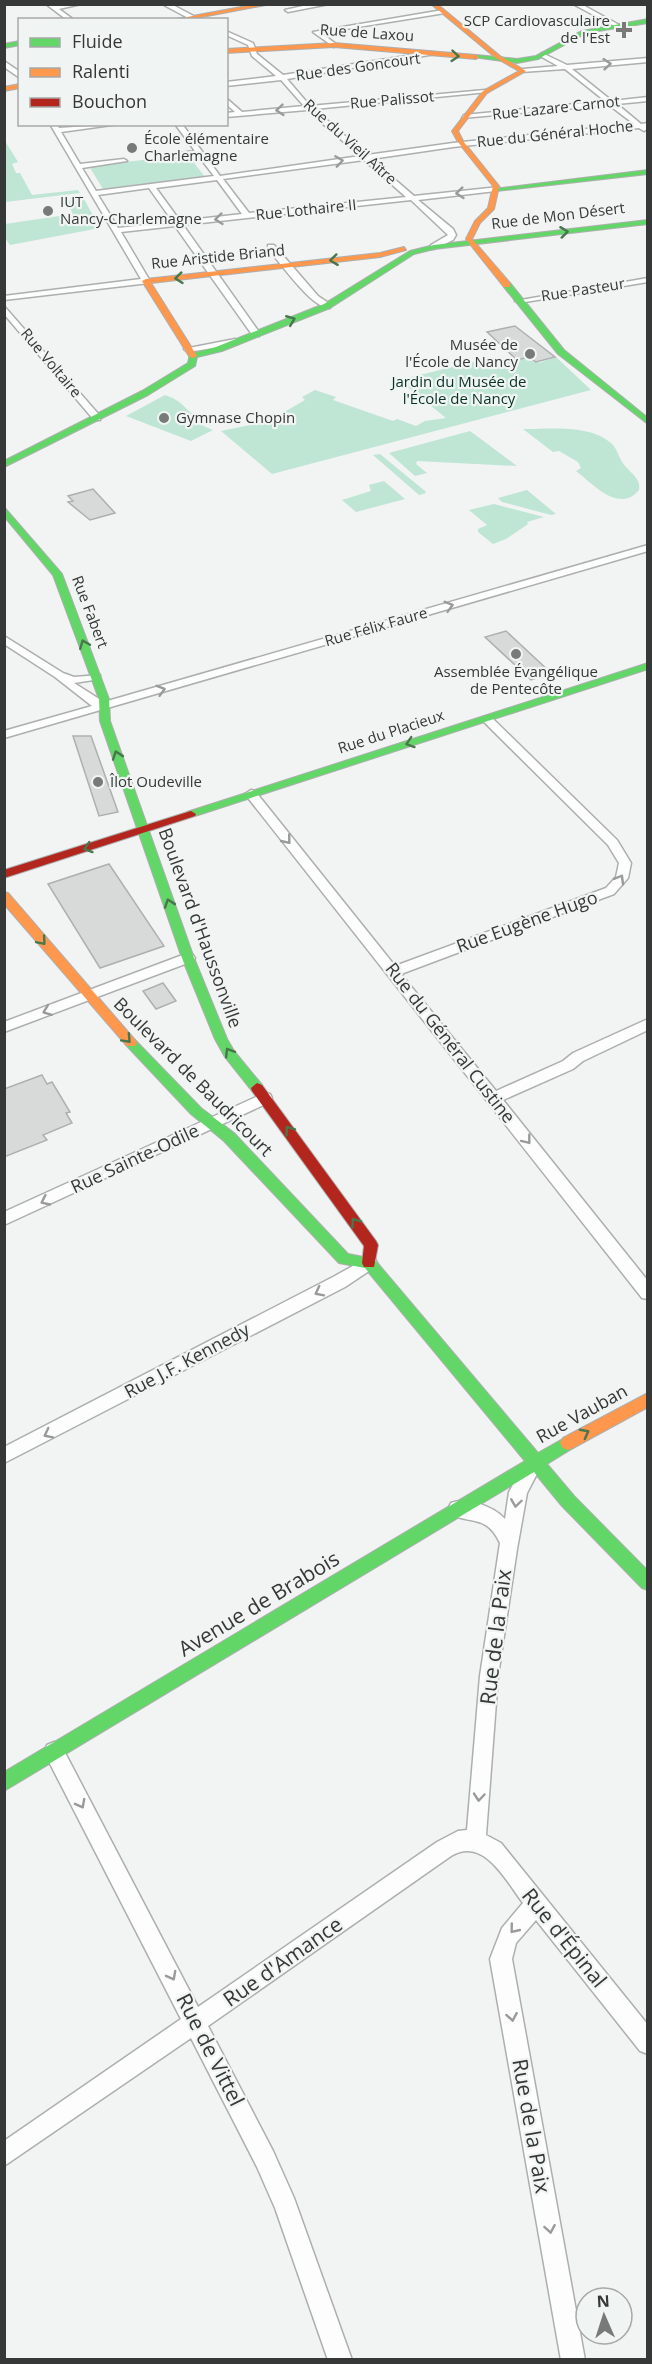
<svg xmlns="http://www.w3.org/2000/svg" width="652" height="2364" viewBox="0 0 652 2364" font-family="'Open Sans',sans-serif">
<style>
.green{fill:#bfe5d5}
.building{fill:#d8dada;stroke:#aeb0b0;stroke-width:1.5}
.lines{fill:none;stroke-linecap:round;stroke-linejoin:round}
.street-casing{stroke:#adafaf;stroke-width:3}
.fast-casing{stroke:#adafaf;stroke-width:2}
.slow-casing{stroke:#adafaf;stroke-width:2}
.jam-casing{stroke:#adafaf;stroke-width:2}
.street{fill:#fdfdfd;fill-rule:evenodd}
.fast{fill:#63d668;fill-rule:evenodd}
.slow{fill:#ff974d;fill-rule:evenodd}
.jam{fill:#b3261e;fill-rule:evenodd}
.oneway{stroke:#48774b}
.oneway2{stroke:#9a9a9a}
.poi-dot{fill:#777a79;stroke:#f0f5f3;stroke-width:2}
.labels{text-anchor:middle;stroke-width:4.5;stroke-linejoin:round;paint-order:stroke}
.far-poi-label{font-size:15px;fill:#363837;stroke:#f0f5f3;text-anchor:start}
.far-street-label{font-size:15px;fill:#363837;stroke:#f0f5f3}
.far-park-label{font-size:15px;fill:#073124;stroke:#f0f5f3}
.street-label{font-size:18px;fill:#363837;stroke:#f0f5f3}
.near-street-label{font-size:21px;fill:#363837;stroke:#f0f5f3}
</style>
<rect width="100%" height="100%" fill="#f1f4f3"/>
<path class="green" d="M5,141L18,162L12,164L16,173H20L32,195L78,190L80,193L5,202Z
M188,155L205,177L103,189L89,166Z
M84,199L100,228L10,245L5,238V224L73,214L66,201Z
M529,356L539,363L556,357L591,390L272,474L221,431L269,421L305,400L302,397L315,390L336,397L333,400L393,421L397,419L416,426L425,421L446,418L399,380L485,359L494,360L489,362L494,366Z
M165,395C184,401 185,411 198,417L196,419L205,422L201,425L213,430L191,441L126,416Z
M523,429C549,429 590,424 611,443C618,449 619,460 626,467C632,474 641,479 639,490C619,514 593,484 576,471L581,468L578,462L559,451L553,452Z
M470,431L517,466L417,461L416,464L427,473L415,476L389,453Z
M380,454L425,491L426,493L419,495L373,455Z
M384,481L405,499L356,512L342,500L371,491L369,485Z
M527,490L556,514L551,515L502,502L498,498Z
M494,504L544,517L527,522L528,524L506,539L493,544L478,532V529L487,525L469,510Z"/>
<path class="building" d="M515,326L555,357L536,362L529,357L517,360L487,332Z
M93,489L115,513L90,520L68,502L73,501L68,496Z
M506,631L520,644L551,673L531,680L485,637Z
M73,736H91L118,812L99,816Z
M109,864L164,946L100,968L48,884Z
M163,983L176,1001L156,1009L143,991Z
M42,1075L47,1084L52,1082L70,1112L66,1113L72,1123L43,1135L47,1140L4,1157V1089Z"/>
<g class="lines">
<defs>
<path id="street" d="M53,4L56,6L81,4L59,9L74,20H67L46,4Z
M162,4H171L201,20H192Z
M312,4H329L288,12L285,10Z
M573,4H581L621,26L616,27Z
M443,10L445,13L321,33L336,44L334,47L313,32Z
M226,31L253,43L257,54L283,75L432,52L435,54L287,79L310,106L485,90L488,92L314,109L367,155L453,143L634,124L609,105L462,118L464,115L605,101L565,69L521,72L523,69L558,66L540,56L542,53L567,65L648,58V62L572,69L612,101L648,97V101L617,104L641,124L648,123L647,129L644,131L639,128L453,147L371,159L414,196L499,187L496,191L418,200L453,229L456,235L453,240L434,249H431V245L448,235L411,200L183,225L259,332V336H253L175,226L121,232L150,281L149,283L4,300V296L141,279L50,124H57L59,128L119,124L61,132L80,164L124,159L127,161L82,168L96,191L214,176L198,155L154,159L156,156L195,151L175,124H182L220,176L360,156L307,110L226,117V113L235,112L226,104V98L242,112L304,106L281,80L226,86V82L276,76L252,56L248,45L226,35ZM364,160L406,197L249,213L223,179ZM217,180L242,214L180,221L156,188ZM149,188L173,222L118,228L98,195Z
M4,61L20,72V78L4,67Z
M268,245H274L318,296L330,304V308C312,309 280,262 268,249Z
M648,278V282L519,303L515,301Z
M4,306L100,416V420H94L4,314Z
M235,339L239,342L238,344L188,352L184,349Z
M648,545V551L4,738V731L92,706L55,677L4,644V636L63,673L74,677L100,675V679L74,683L104,702Z
M487,716L491,717L617,840L631,863L628,878L614,894L401,974L496,1091L563,1061L573,1053L648,1019V1030L583,1061L573,1069L503,1100L648,1281V1299L642,1298L245,794L251,790L255,791L395,966L606,888L616,877L619,863L608,845L483,721V717Z
M188,953L193,955L195,958L193,961L4,1032V1022Z
M265,1093L270,1094L272,1098L270,1102L4,1225V1212Z
M369,1257L375,1259L377,1263L375,1267L345,1287L4,1463V1447L333,1277Z
M533,1456L539,1459L542,1464L527,1493L517,1549L498,1676L486,1835L501,1843L648,2025V2054L640,2051L536,1920L516,1943L512,1959L585,2360H561L490,1959L502,1928L523,1903C506,1881 484,1836 451,1856L208,2026L273,2151L294,2198L352,2360H328L275,2208L257,2167L191,2038L4,2166V2141L181,2019L44,1752L47,1745L54,1742L61,1745L198,2007L437,1842L458,1831L467,1830L480,1676L500,1543C487,1516 475,1524 451,1515L448,1509L451,1503C467,1497 493,1506 505,1519L509,1492L527,1459Z"/>
<path id="fast" d="M648,19V23L586,33L538,59L517,63L473,57L476,55L517,59L536,56L582,31Z
M20,41V45L4,48V44Z
M648,170V174L496,191L493,189Z
M648,220V224L434,249L414,254L330,308L222,351L197,357L195,366L148,395L4,467V461L142,391L188,363L190,354L216,347L324,304L410,251L434,245Z
M504,283H510L564,350L648,418V424L558,354L504,287Z
M4,507L62,574L109,699L110,721L194,958L227,1039L234,1051L262,1085L263,1088L262,1091H252L225,1057L215,1039L182,958L100,721L99,699L53,575L4,516Z
M648,663V669L195,816H187L186,814L187,812Z
M131,1038L135,1040L201,1108L234,1133L348,1254L374,1259L538,1453L568,1436L573,1438L576,1443L573,1448L547,1464L574,1496L648,1571V1590L642,1588L562,1506L534,1472L4,1791V1772L525,1461L365,1268L339,1263L224,1141L191,1114L127,1046L125,1043L127,1040Z"/>
<path id="slow" d="M257,4H271L186,20H171Z
M431,4H437L500,56L526,71L487,93L458,131L463,141L499,186L494,209L480,223L472,239L510,283V287H504L466,239L475,221L488,208L493,186L458,142L452,131L483,91L519,71L496,58Z
M334,43L476,55L479,57L476,59L334,47L226,53V49Z
M20,84V88L4,91V87Z
M404,247L406,250L380,257L151,283L197,356L193,358L189,356L142,281L146,279L380,253Z
M4,892L8,893L135,1040L137,1043L135,1046H127L4,904Z
M648,1393V1407L573,1448L568,1450L563,1448L560,1443L563,1438Z"/>
<path id="jam" d="M191,811L196,814L195,816L4,878V870Z
M257,1083L262,1085L376,1241L378,1245L374,1267H364L362,1263L364,1246L252,1091L251,1088Z"/>
</defs>
<use href="#street" class="street-casing"/>
<use href="#fast" class="fast-casing"/>
<use href="#slow" class="slow-casing"/>
<use href="#jam" class="jam-casing"/>
<use href="#street" class="street"/>
<use href="#fast" class="fast"/>
<use href="#slow" class="slow"/>
<use href="#jam" class="jam"/>
</g>
<defs><path id="oneway-chevron" d="M-2-3.5L2.5 0L-2 3.5" fill="none" stroke-width="1.6" stroke-linecap="round" stroke-linejoin="round" transform="scale(1.5)"/></defs>
<g class="oneway">
<use href="#oneway-chevron" transform="translate(455 56) rotate(5)"/>
<use href="#oneway-chevron" transform="translate(564 232) rotate(-7)"/>
<use href="#oneway-chevron" transform="translate(334 260) rotate(173)"/>
<use href="#oneway-chevron" transform="translate(179 278) rotate(174)"/>
<use href="#oneway-chevron" transform="translate(291 320) rotate(-22)"/>
<use href="#oneway-chevron" transform="translate(84 644) rotate(-112)"/>
<use href="#oneway-chevron" transform="translate(410 743) rotate(162)"/>
<use href="#oneway-chevron" transform="translate(117 755) rotate(-109)"/>
<use href="#oneway-chevron" transform="translate(88 848) rotate(162)"/>
<use href="#oneway-chevron" transform="translate(169 903) rotate(-109)"/>
<use href="#oneway-chevron" transform="translate(42 941) rotate(50)"/>
<use href="#oneway-chevron" transform="translate(127 1039) rotate(47)"/>
<use href="#oneway-chevron" transform="translate(229 1052) rotate(-122)"/>
<use href="#oneway-chevron" transform="translate(289 1130) rotate(-126)"/>
<use href="#oneway-chevron" transform="translate(355 1222) rotate(-125)"/>
<use href="#oneway-chevron" transform="translate(585 1433) rotate(-28)"/>
</g>
<g class="oneway2">
<use href="#oneway-chevron" transform="translate(607 64) rotate(-5)"/>
<use href="#oneway-chevron" transform="translate(280 110) rotate(175)"/>
<use href="#oneway-chevron" transform="translate(339 161) rotate(-8)"/>
<use href="#oneway-chevron" transform="translate(460 193) rotate(174)"/>
<use href="#oneway-chevron" transform="translate(219 219) rotate(174)"/>
<use href="#oneway-chevron" transform="translate(449 606) rotate(-16)"/>
<use href="#oneway-chevron" transform="translate(161 690) rotate(-16)"/>
<use href="#oneway-chevron" transform="translate(287 840) rotate(51)"/>
<use href="#oneway-chevron" transform="translate(620 879) rotate(-60)"/>
<use href="#oneway-chevron" transform="translate(47 1011) rotate(159)"/>
<use href="#oneway-chevron" transform="translate(527 1140) rotate(52)"/>
<use href="#oneway-chevron" transform="translate(45 1201) rotate(155)"/>
<use href="#oneway-chevron" transform="translate(319 1292) rotate(153)"/>
<use href="#oneway-chevron" transform="translate(48 1434) rotate(153)"/>
<use href="#oneway-chevron" transform="translate(516 1503) rotate(98)"/>
<use href="#oneway-chevron" transform="translate(479 1797) rotate(95)"/>
<use href="#oneway-chevron" transform="translate(81 1804) rotate(62)"/>
<use href="#oneway-chevron" transform="translate(514 1929) rotate(129)"/>
<use href="#oneway-chevron" transform="translate(172 1976) rotate(62)"/>
<use href="#oneway-chevron" transform="translate(512 2017) rotate(80)"/>
<use href="#oneway-chevron" transform="translate(550 2229) rotate(80)"/>
</g>
<g class="poi-dot">
<path d="M621 21h6v6h6v6h-6v6h-6v-6h-6v-6h6z"/>
<circle cx="132" cy="148" r="6"/>
<circle cx="48" cy="211" r="6"/>
<circle cx="530" cy="354" r="6"/>
<circle cx="164" cy="418" r="6"/>
<circle cx="516" cy="654" r="6"/>
<circle cx="98" cy="782" r="6"/>
</g>
<g class="labels">
<g class="far-poi-label">
<text x="610" y="26" text-anchor="end">SCP Cardiovasculaire<tspan x="610" dy="17">de l'Est</tspan></text>
<text x="144" y="144">École élémentaire<tspan x="144" dy="17">Charlemagne</tspan></text>
<text x="60" y="207">IUT<tspan x="60" dy="17">Nancy-Charlemagne</tspan></text>
<text x="518" y="350" text-anchor="end">Musée de<tspan x="518" dy="17">l'École de Nancy</tspan></text>
<text x="176" y="423">Gymnase Chopin</text>
<text x="516" y="677" text-anchor="middle">Assemblée Évangélique<tspan x="516" dy="17">de Pentecôte</tspan></text>
<text x="110" y="787">Îlot Oudeville</text>
</g>
<g class="far-street-label">
<text transform="translate(367 33) rotate(4)" y="5">Rue de Laxou</text>
<text transform="translate(358 67) rotate(-8)" y="5">Rue des Goncourt</text>
<text transform="translate(392 100) rotate(-5)" y="5">Rue Palissot</text>
<text transform="translate(556 108) rotate(-6)" y="5">Rue Lazare Carnot</text>
<text transform="translate(555 134) rotate(-6)" y="5">Rue du Général Hoche</text>
<text transform="translate(350 142) rotate(42)" y="5">Rue du Vieil Aître</text>
<text transform="translate(306 210) rotate(-6)" y="5">Rue Lothaire II</text>
<text transform="translate(558 216) rotate(-7)" y="5">Rue de Mon Désert</text>
<text transform="translate(218 257) rotate(-6)" y="5">Rue Aristide Briand</text>
<text transform="translate(583 290) rotate(-9)" y="5">Rue Pasteur</text>
<text transform="translate(51 363) rotate(50)" y="5">Rue Voltaire</text>
<text transform="translate(90 612) rotate(69)" y="5">Rue Fabert</text>
<text transform="translate(376 627) rotate(-16)" y="5">Rue Félix Faure</text>
<text transform="translate(391 732) rotate(-18)" y="5">Rue du Placieux</text>
</g>
<g class="far-park-label">
<text x="459" y="387">Jardin du Musée de<tspan x="459" dy="17">l'École de Nancy</tspan></text>
</g>
<g class="street-label">
<text transform="translate(527 922) rotate(-20)" y="6">Rue Eugène Hugo</text>
<text transform="translate(200 928) rotate(70)" y="6">Boulevard d'Haussonville</text>
<text transform="translate(450 1043) rotate(52)" y="6">Rue du Général Custine</text>
<text transform="translate(193 1077) rotate(45)" y="6">Boulevard de Baudricourt</text>
<text transform="translate(135 1159) rotate(-25)" y="6">Rue Sainte-Odile</text>
<text transform="translate(187 1361) rotate(-28)" y="6">Rue J.F. Kennedy</text>
<text transform="translate(582 1414) rotate(-29)" y="6">Rue Vauban</text>
</g>
<g class="near-street-label">
<text transform="translate(259 1604) rotate(-31)" y="7">Avenue de Brabois</text>
<text transform="translate(496 1637) rotate(-83)" y="7">Rue de la Paix</text>
<text transform="translate(564 1938) rotate(51)" y="7">Rue d'Épinal</text>
<text transform="translate(283 1962) rotate(-35)" y="7">Rue d'Amance</text>
<text transform="translate(210 2050) rotate(63)" y="7">Rue de Vittel</text>
<text transform="translate(531 2126) rotate(80)" y="7">Rue de la Paix</text>
</g>
</g>
<rect width="652" height="2364" fill="none" stroke="#363837" stroke-width="12"/>
<rect x="18" y="18" width="210" height="108" fill="#f0f5f3" stroke="#a6a9a8" stroke-width="1.5"/>
<rect x="30" y="38" width="30" height="9" fill="#63d668" stroke="#a6a9a8" stroke-width="1.5"/>
<text x="72" y="48" font-size="18" fill="#363837">Fluide</text>
<rect x="30" y="68" width="30" height="9" fill="#ff974d" stroke="#a6a9a8" stroke-width="1.5"/>
<text x="72" y="78" font-size="18" fill="#363837">Ralenti</text>
<rect x="30" y="98" width="30" height="9" fill="#b3261e" stroke="#a6a9a8" stroke-width="1.5"/>
<text x="72" y="108" font-size="18" fill="#363837">Bouchon</text>
<g transform="translate(604 2316) rotate(357)"><circle r="28" fill="#f0f5f3" stroke="#a6a9a8" stroke-width="1.5"/>
<path d="M0-4.5L10 22L0 15L-10 22Z" fill="#777a79"/>
<text y="-9" font-size="16" font-weight="bold" text-anchor="middle" fill="#363837">N</text>
</g>
</svg>
